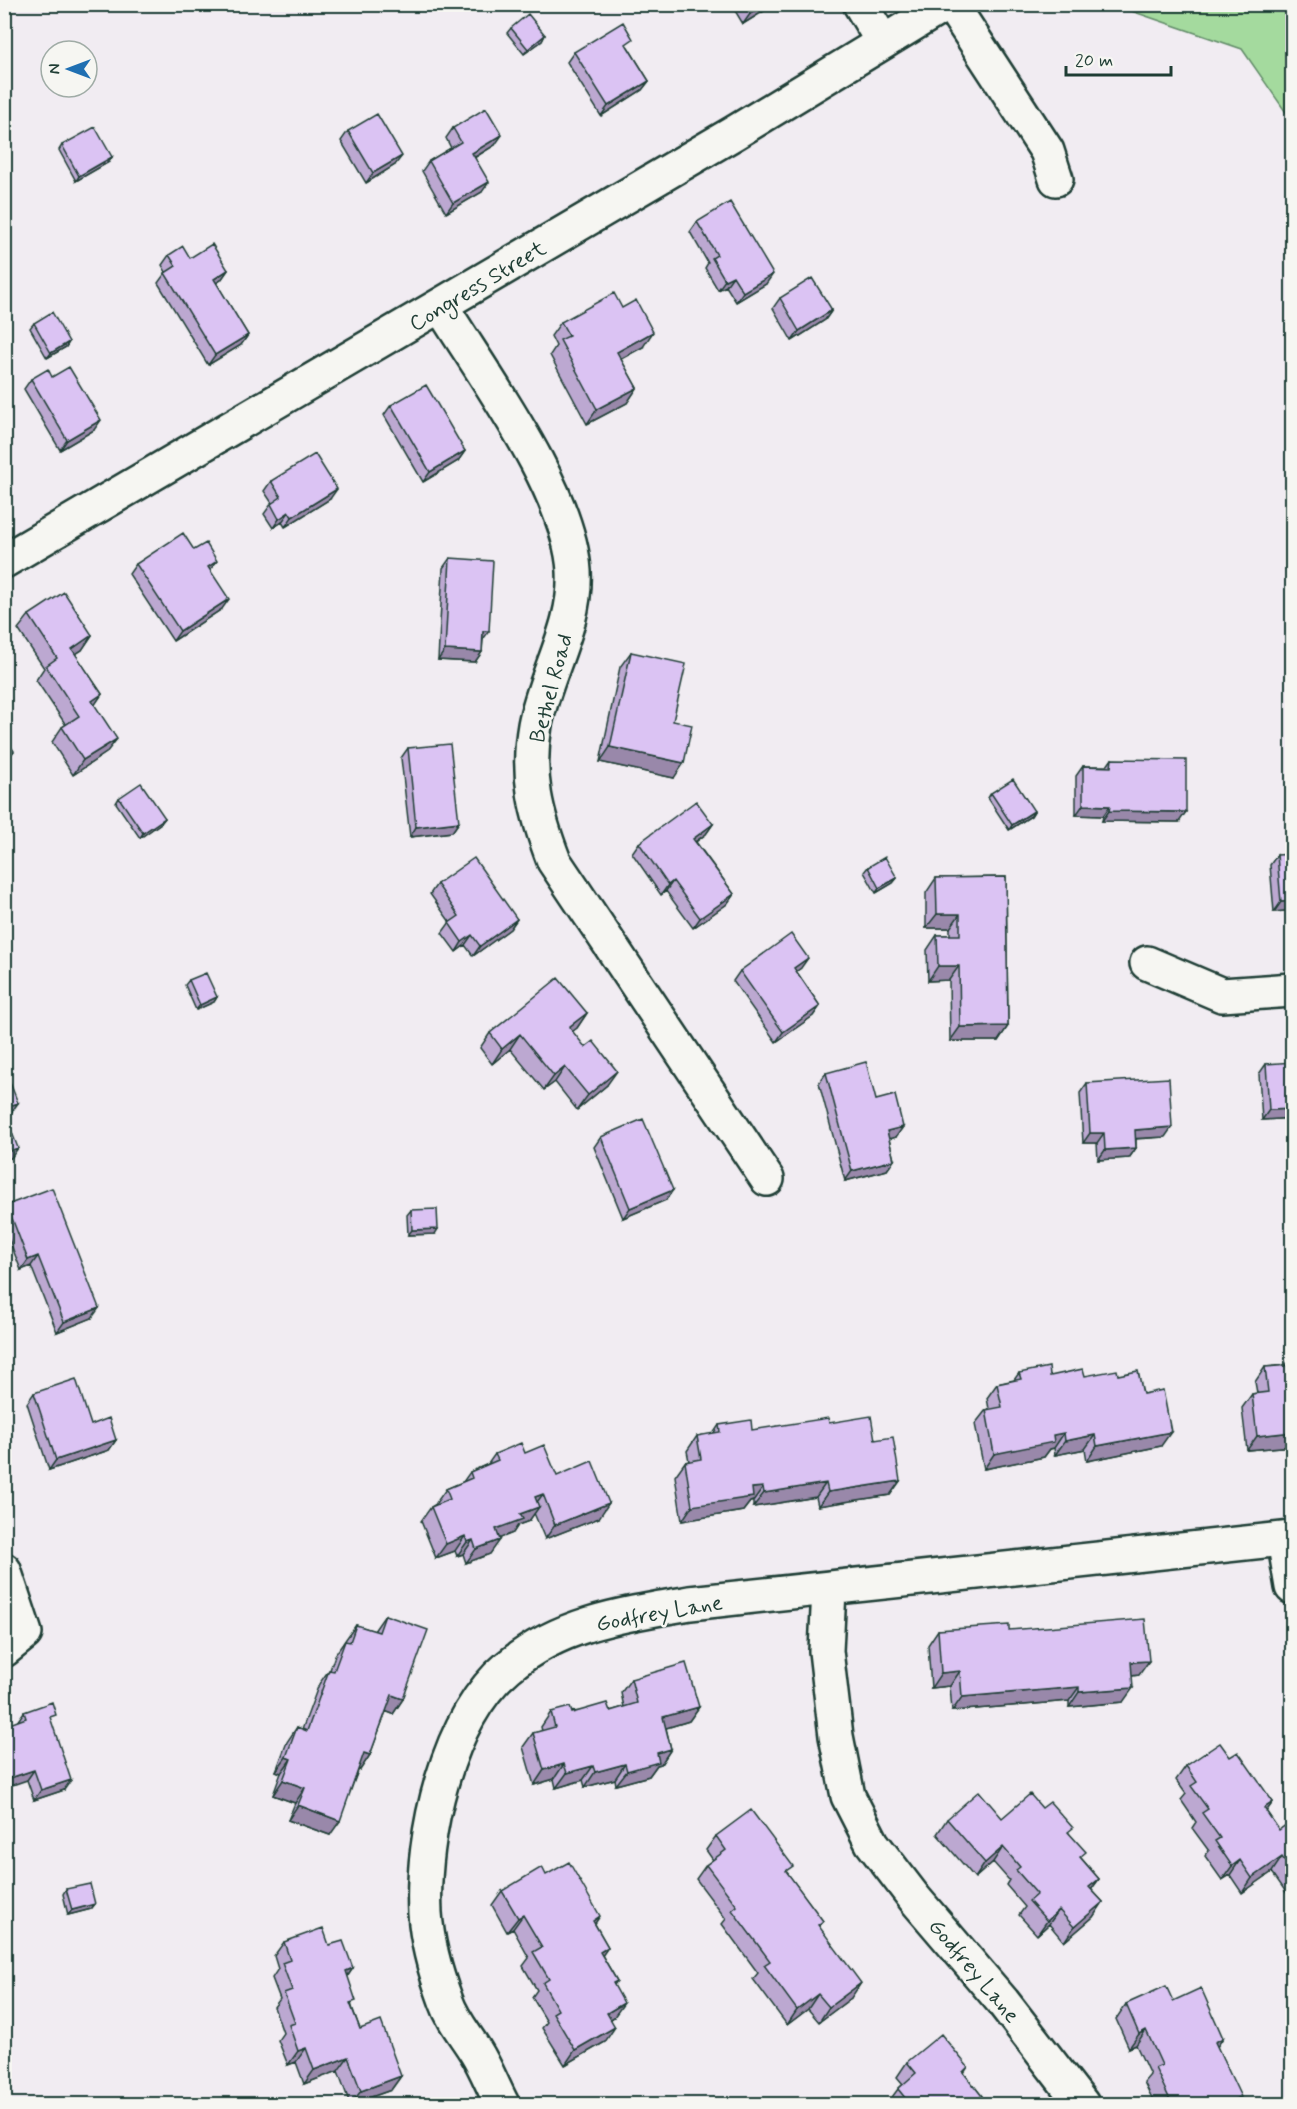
<svg xmlns="http://www.w3.org/2000/svg" width="1297" height="2109" viewBox="0 0 1297 2109" font-family="Mynerve,sans-serif">
<style>
.green{fill:#a4da9e;stroke:#628c69;stroke-width:1.5}
.lines{fill:none;stroke-linecap:round;stroke-linejoin:round}
.street-casing{stroke:#1f3d34;stroke-width:38}
.secondary-casing{stroke:#1f3d34;stroke-width:38}
.street{stroke:#f6f6f2;stroke-width:33}
.secondary{stroke:#f6f6f2;stroke-width:33}
.wall{fill:#bca8d1;stroke:#1f3d34;stroke-width:1.5}
.shaded-wall{fill:#98a;stroke:#1f3d34;stroke-width:1.5}
.building{fill:#dbc3f3;stroke:#1f3d34;stroke-width:1.5}
.labels{text-anchor:middle;stroke-width:5;stroke-linejoin:round;paint-order:stroke}
.street-label{font-size:22px;fill:#1f3d34;stroke:#f6f6f2}
</style>
<rect width="100%" height="100%" fill="#f1ecf2"/>
<filter id="ink" filterUnits="userSpaceOnUse"><feTurbulence type="fractalNoise" baseFrequency=".0167" numOctaves="2"/><feDisplacementMap in="SourceGraphic" scale="12" xChannelSelector="R" yChannelSelector="G"/><feConvolveMatrix kernelMatrix="1 2 1 2 8 2 1 2 1" color-interpolation-filters="sRGB"/></filter>
<g filter="url(#ink)">
<path class="green" d="M1114,5H1292V121L1242,49Z"/>
<g class="lines">
<defs>
<path id="street" d="M860,4L883,42
M951,4L1047,151L1056,179
M441,306C484,376 569,490 574,571C577,626 545,673 535,725C526,776 536,814 554,861L767,1179
M1147,963L1222,995L1292,990
M1284,1539L1292,1587
M4,1570L25,1633L4,1650
M829,1590L826,1651L836,1736L848,1796L872,1843L915,1899L1003,2002L1082,2104
M502,2104C493,2087 486,2068 476,2052C465,2034 453,2021 446,2001C436,1974 427,1943 425,1913C421,1836 447,1718 508,1667C560,1623 625,1614 690,1603L1292,1538"/>
<path id="secondary" d="M4,561L734,133L946,4"/>
</defs>
<use href="#street" class="street-casing"/>
<use href="#secondary" class="secondary-casing"/>
<use href="#street" class="street"/>
<use href="#secondary" class="secondary"/>
</g>
<path class="wall" d="M731,4H775L743,24Z
M511,28L545,35L542,41L524,54L507,33Z
M628,47L649,81L642,90L601,116L567,62L574,52Z
M453,128L495,145L474,158L482,192L446,213L422,171L429,161L451,148L446,138Z
M348,131L395,165L366,183L341,141Z
M62,145L112,157L109,162L76,181L59,150Z
M697,222L766,284L736,302L726,286L718,290L705,268L708,263L690,232Z
M169,255L190,258L228,270L221,280L216,283L248,335L241,345L208,365L158,283L166,272L162,265Z
M780,298L832,310L825,320L792,341L773,308Z
M561,322L643,347L621,359L637,388L627,403L587,424L550,355L556,346L551,336Z
M34,323L69,342L66,347L47,358L30,328Z
M52,377L94,430L60,450L24,389L31,379Z
M391,405L465,451L458,461L423,482L384,415Z
M271,481L330,499L285,527L282,522L273,528L264,514L272,503L264,491Z
M194,550L210,571L222,609L173,641L129,574L136,564Z
M450,558L483,640L482,652L475,662L438,660L443,568Z
M29,615L92,635L82,650L75,654L102,694L94,705L106,753L73,775L52,742L62,727L66,725L36,680L44,668L18,629Z
M631,652L673,721L674,778L600,762L620,667Z
M408,748L459,822L452,832L410,837L401,758Z
M1112,759L1179,822L1102,821L1103,816L1076,815V776L1083,766H1107Z
M991,793L1034,811L1031,816L1009,830L988,798Z
M119,798L165,818L161,823L140,838L116,803Z
M713,824L706,834L696,842L734,894L727,904L693,928L666,891L661,895L632,853L639,843Z
M1277,855L1293,910L1274,912L1270,865Z
M868,867L897,878L893,883L876,893L864,872Z
M1006,877L1008,1026L998,1041H950L949,980L928,981L927,950L937,935H950V928H926V893L936,878Z
M437,884L517,919L510,929L473,956L465,945L456,952L442,933L450,922L430,894Z
M801,968L796,971L820,1006L813,1016L776,1042L733,981L740,971Z
M189,980L217,997L214,1002L196,1010L185,985Z
M587,1013L577,1028L572,1031L607,1085L577,1110L555,1082L544,1090L510,1049L492,1064L480,1048L490,1033Z
M1266,1064L1293,1118L1262,1120L1259,1074Z
M826,1073L876,1100L896,1137L889,1139L894,1160L887,1170L845,1181L819,1083Z
M1087,1083L1165,1137L1136,1139V1148L1129,1158L1098,1160L1097,1143H1083L1080,1093Z
M601,1137L666,1200L623,1218L594,1147Z
M7,1205L92,1318L57,1332L31,1266L21,1270L4,1227V1208Z
M411,1210L435,1234L408,1235L407,1215Z
M1289,1360H1293V1446L1247,1450L1242,1408L1252,1394L1257,1393L1255,1382L1265,1367L1286,1365Z
M1019,1373L1050,1376H1085L1118,1375L1143,1394L1161,1446L1087,1461L1085,1449L1055,1455L1054,1448L1050,1449L1044,1457L984,1469L975,1424L986,1410L989,1409L987,1398L997,1384L1014,1380Z
M34,1393L91,1425L116,1440L109,1450L49,1470L27,1403Z
M829,1423L875,1440L900,1481L890,1495L818,1506L816,1497L753,1507V1501L750,1502L743,1511L682,1521L675,1476L685,1462L689,1461L687,1451L697,1436L713,1434L719,1425L752,1430Z
M525,1453L557,1476L599,1518L545,1539L534,1513L529,1521L518,1525L513,1533L500,1538L490,1554L466,1563L463,1554L457,1556L455,1551L436,1558L421,1521L431,1507L436,1504V1503L446,1489L463,1482L470,1472L488,1464L495,1454Z
M385,1615L403,1699L393,1714L386,1711L370,1755L360,1770L359,1769L330,1835L288,1820L295,1803L273,1795L281,1773L276,1771L287,1742L297,1727L302,1730L319,1684L329,1670H330L335,1655L346,1639L356,1625L374,1631Z
M938,1630H1009L1139,1675L1132,1676L1123,1702L1069,1707V1701L952,1711L950,1686L931,1688L928,1645Z
M631,1679L699,1707L689,1721L666,1728L671,1749L661,1764L657,1765L649,1776L616,1785L615,1779L585,1787L583,1780L556,1788L554,1779L534,1785L523,1747L533,1733L542,1731L541,1727L551,1712L610,1711L624,1707L621,1693Z
M24,1712L51,1721L64,1790L34,1800L27,1780L17,1722Z
M1230,1757L1273,1802L1266,1811L1279,1830L1293,1820V1896L1290,1898L1272,1872L1242,1893L1230,1875L1222,1880L1205,1856L1209,1851L1192,1828L1196,1822L1181,1800L1186,1794L1176,1780L1186,1766Z
M1042,1808L1069,1833L1081,1858L1099,1879L1091,1889L1103,1902L1093,1917L1064,1942L1049,1924L1037,1935L1019,1915L1025,1907L1006,1885L1009,1880L993,1862L975,1878L937,1834L947,1819L1002,1818Z
M716,1836L788,1874L823,1921L819,1926L851,1998L819,2022L808,2009L787,2025L753,1979L758,1973L722,1924L726,1919L696,1879L706,1865L713,1860L706,1850Z
M546,1875L595,1924L608,1947L602,1955L617,1981L614,1985V2017L610,2019L605,2042L565,2065L542,2028L547,2022L532,1997L537,1990L523,1966L529,1958L513,1929L507,1932L492,1905L502,1891Z
M66,1889L95,1904L91,1909L68,1915L63,1894Z
M284,1942L329,1945L353,1968L347,1977L352,2007L360,2029L401,2076L391,2090L353,2104H350L338,2071L304,2084L296,2062L288,2065L278,2040L283,2033L274,2007L280,1999L272,1978L278,1969L274,1956Z
M1173,2001L1217,2047L1238,2104H1155L1144,2082L1150,2075L1136,2045L1129,2048L1116,2019L1126,2004Z
M907,2062L968,2067L964,2073L982,2096L978,2102L980,2104H887L898,2089L903,2084L897,2077Z"/>
<path class="shaded-wall" d="M766,4H775L743,24L750,14Z
M545,35L542,41L524,54L528,49Z
M649,81L642,90L601,116L608,106Z
M502,135L495,145L465,163L472,153Z
M402,156L395,165L366,183L373,173Z
M112,157L109,162L76,181L79,176Z
M489,182L482,192L446,213L453,203Z
M228,270L221,280L207,289L214,279Z
M773,274L766,284L736,302L743,292Z
M733,276L726,286L718,290L725,280Z
M832,310L825,320L792,341L799,331Z
M653,332L643,347L607,366L617,352Z
M248,335L241,345L208,365L215,355Z
M69,342L66,347L47,358L51,353Z
M637,388L627,403L587,424L597,409Z
M101,420L94,430L60,450L67,440Z
M465,451L458,461L423,482L430,472Z
M337,489L330,499L285,527L292,517Z
M289,512L282,522L273,528L279,519Z
M217,561L210,570L208,567Z
M229,599L222,609L173,641L180,631Z
M483,631H489L482,641Z
M92,635L82,650L62,663L72,649Z
M445,650L482,652L475,662L438,660Z
M102,694L92,709V701Z
M117,739L106,753L73,775L83,760Z
M610,747L684,763L674,778L600,762Z
M14,751L10,756L4,760V757Z
M1083,805L1110,806L1103,816L1076,815Z
M1034,811L1031,816L1009,830L1012,825Z
M1109,811L1186,812L1179,822L1102,821Z
M165,818L161,823L140,838L143,833Z
M459,822L452,832L410,837L416,827Z
M713,824L706,834L686,848L693,839Z
M897,878L893,883L876,893L879,888Z
M673,881L666,891L661,895L668,885Z
M734,894L727,904L693,928L700,918Z
M1293,901V910L1274,912L1281,902Z
M937,914H960L950,928H926Z
M517,919L510,929L473,956L480,946Z
M472,935L465,945L456,952L462,942Z
M808,958L801,968L787,978L794,968Z
M938,966H959L949,980L928,981Z
M217,997L214,1002L196,1010L200,1005Z
M820,1006L813,1016L776,1042L783,1032Z
M587,1013L577,1028L559,1042L569,1027Z
M1008,1026L998,1041H950L960,1027Z
M520,1034L510,1049L492,1064L502,1049Z
M565,1067L555,1082L544,1090L554,1076Z
M617,1071L607,1085L577,1110L588,1095Z
M18,1103L11,1113L4,1115V1108Z
M1293,1109V1118L1262,1120L1269,1110Z
M903,1127L896,1137L880,1141L887,1131Z
M1172,1127L1165,1137L1128,1139L1135,1130Z
M1090,1133H1104L1097,1143H1083Z
M18,1148L11,1158L4,1160V1153Z
M1136,1148L1129,1158L1098,1160L1105,1150Z
M894,1160L887,1170L845,1181L852,1171Z
M673,1190L666,1200L623,1218L630,1208Z
M438,1229L435,1234L408,1235L412,1230Z
M38,1256L31,1266L21,1270L28,1260Z
M99,1308L92,1318L57,1332L64,1322Z
M1171,1432L1161,1446L1087,1461L1097,1446Z
M1293,1432V1446L1247,1450L1257,1436Z
M1064,1433L1054,1448L1050,1449L1044,1457L984,1469L994,1454L1053,1435Z
M1095,1435L1085,1449L1055,1455L1065,1441Z
M116,1440L109,1450L49,1470L56,1460Z
M900,1481L890,1495L818,1506L828,1492Z
M826,1483L816,1497L753,1507L764,1493Z
M763,1487L753,1501L750,1502L743,1511L682,1521L692,1506L752,1488Z
M543,1494L532,1509L535,1497Z
M609,1503L599,1518L545,1539L555,1525Z
M539,1507L529,1521L518,1525L513,1533L486,1544L496,1529L520,1514Z
M465,1536L455,1551L436,1558L446,1544Z
M473,1540L463,1554L457,1556L467,1542Z
M500,1540L490,1554L466,1563L476,1549Z
M1149,1661L1139,1675L1121,1677L1131,1662Z
M960,1671L950,1686L931,1688L941,1673Z
M1079,1687L1069,1701L952,1711L962,1697Z
M1133,1688L1123,1702L1069,1707L1079,1692Z
M392,1695L403,1699L393,1714L382,1710Z
M699,1707L689,1721L653,1732L663,1717Z
M671,1749L661,1764L657,1765L649,1776L616,1785L627,1771L657,1753Z
M364,1753L370,1755L360,1770L354,1767Z
M286,1757L291,1759L281,1773L276,1771Z
M564,1764L554,1779L534,1785L544,1770Z
M625,1764L615,1779L585,1787L595,1772Z
M593,1766L583,1780L556,1788L567,1773Z
M34,1770L27,1780L4,1788V1780Z
M71,1780L64,1790L34,1800L41,1790Z
M283,1780L305,1788L295,1803L273,1795Z
M1273,1802L1263,1816L1264,1808Z
M298,1805L340,1821L330,1835L288,1820Z
M1003,1847L993,1862L975,1878L985,1863Z
M1282,1857L1272,1872L1242,1893L1252,1878Z
M1240,1860L1230,1875L1222,1880L1232,1866Z
M1099,1879L1089,1893V1887Z
M1103,1902L1093,1917L1064,1942L1074,1927Z
M95,1904L91,1909L68,1915L72,1910Z
M1059,1910L1049,1924L1037,1935L1047,1921Z
M523,1915L513,1929L507,1932L518,1918Z
M600,1916L590,1931L593,1921Z
M608,1947L598,1962L600,1952Z
M353,1968L343,1983L346,1971Z
M861,1983L851,1998L819,2022L829,2007Z
M818,1994L808,2009L787,2025L797,2010Z
M624,2003L614,2017L597,2028L607,2013Z
M615,2027L605,2042L565,2065L575,2050Z
M1146,2030L1136,2045L1129,2048L1139,2034Z
M1223,2038L1213,2053L1215,2042Z
M306,2048L296,2062L288,2065L298,2051Z
M348,2057L338,2071L304,2084L314,2070Z
M401,2076L391,2090L351,2104L361,2091Z"/>
<path class="building" d="M744,4H766L750,14Z
M528,14L545,35L528,49L511,28Z
M623,22L633,39L626,44L649,81L608,106L574,52Z
M486,108L502,135L472,153L489,182L453,203L429,161L461,142L453,128Z
M377,114L402,156L373,173L348,131Z
M95,127L112,157L79,176L62,145Z
M730,202L773,274L743,292L733,276L725,280L712,258L717,255L697,222Z
M212,244L228,270L214,279L248,335L215,355L165,273L176,266L169,255L183,246L190,258Z
M812,278L832,310L799,331L780,298Z
M614,293L622,308L636,300L653,332L617,352L637,388L597,409L560,340L569,336L561,322Z
M52,312L69,342L51,353L34,323Z
M69,367L101,420L67,440L31,379L48,369L52,377Z
M426,385L465,451L430,472L391,405Z
M4,449L11,459L8,472L4,474Z
M315,454L337,489L292,517L289,512L279,519L271,504L281,497L271,481Z
M183,533L194,550L206,543L217,561L208,567L229,599L180,631L136,564Z
M450,558L493,561L489,631H483L482,652L445,650Z
M64,592L92,635L72,649L102,694L92,701L117,739L83,760L62,727L79,716L46,666L57,658L29,615Z
M631,652L686,664L673,721L692,725L684,763L610,747Z
M4,737L14,751L4,757Z
M450,744L459,822L416,827L408,748Z
M1112,759L1186,760V812L1109,811L1110,806L1083,805V766L1111,767Z
M1013,779L1034,811L1012,825L991,793Z
M141,783L165,818L143,833L119,798Z
M696,801L713,824L693,839L734,894L700,918L673,881L668,885L639,843Z
M1293,854V901L1281,902L1277,855Z
M885,857L897,878L879,888L868,867Z
M474,858L517,919L480,946L472,935L462,942L449,923L459,916L437,884Z
M1006,877L1008,1026L960,1027L959,966H938L937,935H960V914H937L936,878Z
M791,934L808,958L794,968L820,1006L783,1032L740,971Z
M206,973L217,997L200,1005L189,980Z
M558,978L587,1013L569,1027L585,1047L593,1041L617,1071L588,1095L565,1067L554,1076L520,1034L502,1049L490,1033Z
M866,1062L876,1100L895,1095L903,1127L887,1131L894,1160L852,1171L826,1073Z
M1293,1062V1109L1269,1110L1266,1064Z
M7,1075L18,1103L4,1108V1076Z
M1169,1078L1172,1127L1135,1130L1136,1148L1105,1150L1104,1133H1090L1087,1083Z
M4,1112L18,1148L4,1153Z
M643,1119L673,1190L630,1208L601,1137Z
M52,1188L99,1308L64,1322L38,1256L28,1260L7,1205Z
M437,1209L438,1229L412,1230L411,1210Z
M1289,1360H1293V1432L1257,1436L1252,1394L1268,1392L1265,1367L1290,1365Z
M1049,1367L1050,1376L1083,1369L1085,1376L1117,1370L1118,1375L1138,1371L1143,1394L1163,1390L1171,1432L1097,1446L1095,1435L1065,1441L1064,1433L1053,1435L1054,1442L994,1454L986,1410L1002,1407L997,1384L1021,1379L1019,1373Z
M76,1379L91,1425L109,1418L116,1440L56,1460L34,1393Z
M871,1416L875,1440L893,1437L900,1481L828,1492L826,1483L764,1493L763,1487L752,1488L753,1497L692,1506L685,1462L701,1459L697,1436L720,1432L719,1425L751,1420L752,1430L828,1418L829,1423Z
M521,1443L525,1453L544,1445L557,1476L592,1461L609,1503L555,1525L543,1494L535,1497L539,1507L520,1514L523,1519L496,1529L500,1540L476,1549L473,1540L467,1542L465,1536L446,1544L431,1507L450,1499L446,1489L472,1478L470,1472L498,1460L495,1454Z
M385,1615L428,1630L403,1699L392,1695L370,1755L364,1753L340,1821L298,1805L305,1788L283,1780L291,1759L286,1757L297,1727L307,1731L329,1670L334,1671L345,1641L350,1642L356,1625L379,1632Z
M1145,1619L1149,1661L1131,1662L1133,1688L1079,1692V1687L962,1697L960,1671L941,1673L938,1630L1009,1625V1630Z
M686,1663L699,1707L663,1717L671,1749L657,1753L659,1762L627,1771L625,1764L595,1772L593,1766L567,1773L564,1764L544,1770L533,1733L555,1727L551,1712L570,1707L572,1713L607,1703L610,1711L637,1703L631,1679Z
M52,1702L56,1715L50,1717L71,1780L41,1790L34,1770L4,1780V1726L26,1718L24,1712Z
M1220,1743L1230,1757L1238,1752L1273,1802L1264,1808L1279,1830L1293,1820V1872L1282,1857L1252,1878L1240,1860L1232,1866L1215,1841L1220,1838L1202,1813L1208,1809L1191,1786L1197,1782L1186,1766Z
M979,1791L1002,1818L1030,1794L1042,1808L1050,1802L1073,1828L1068,1832L1086,1852L1080,1857L1099,1879L1089,1887L1103,1902L1074,1927L1059,1910L1047,1921L1029,1901L1037,1894L1016,1870L1020,1867L1003,1847L985,1863L947,1819Z
M751,1810L793,1866L786,1871L823,1921L818,1925L861,1983L829,2007L818,1994L797,2010L764,1965L770,1961L732,1910L737,1906L706,1865L726,1850L716,1836Z
M569,1862L600,1916L593,1921L608,1947L600,1952L617,1981L613,1983L624,2003L607,2013L615,2027L575,2050L553,2013L558,2010L543,1983L549,1979L533,1952L542,1947L523,1915L518,1918L502,1891L542,1867L546,1875Z
M90,1884L95,1904L72,1910L66,1889Z
M323,1928L329,1945L343,1941L353,1968L346,1971L356,2001L350,2003L360,2029L381,2021L401,2076L361,2091L348,2057L314,2070L306,2048L298,2051L289,2025L295,2023L284,1993L292,1990L282,1963L290,1960L284,1942Z
M1166,1986L1173,2001L1201,1988L1223,2038L1215,2042L1241,2097L1236,2099L1238,2104H1172L1155,2068L1162,2065L1146,2030L1139,2034L1126,2004Z
M941,2034L968,2067L963,2072L982,2096L976,2100L980,2104H910L898,2089L916,2073L907,2062Z"/>
</g>
<g class="labels">
<g class="street-label">
<text transform="translate(477 285) rotate(-31)" y="8">Congress Street</text>
<text transform="translate(550 688) rotate(-75)" y="8">Bethel Road</text>
<text transform="translate(659 1612) rotate(-10)" y="8">Godfrey Lane</text>
<text transform="translate(975 1970) rotate(50)" y="8">Godfrey Lane</text>
</g>
</g>
<rect width="1297" height="2109" fill="none" stroke="#f6f6f2" stroke-width="24"/>
<rect x="12" y="12" width="1273" height="2085" fill="none" stroke="#1f3d34" stroke-width="2" filter="url(#ink)"/>
<g transform="translate(69 69) rotate(270)"><circle r="28" fill="#f6f6f2" stroke="#a0aca6" stroke-width="1.5"/>
<path d="M0-4.5L10 22L0 15L-10 22Z" fill="#1f6fb2"/>
<text y="-9" font-size="16" font-weight="bold" text-anchor="middle" fill="#1f3d34">N</text>
</g>
<path d="M1066 66v9h105v-9" fill="none" stroke="#1f3d34" stroke-width="3"/>
<text x="1075" y="66" font-size="18" fill="#1f3d34" stroke="#f6f6f2" stroke-width="4.5" paint-order="stroke">20 m</text>
</svg>
